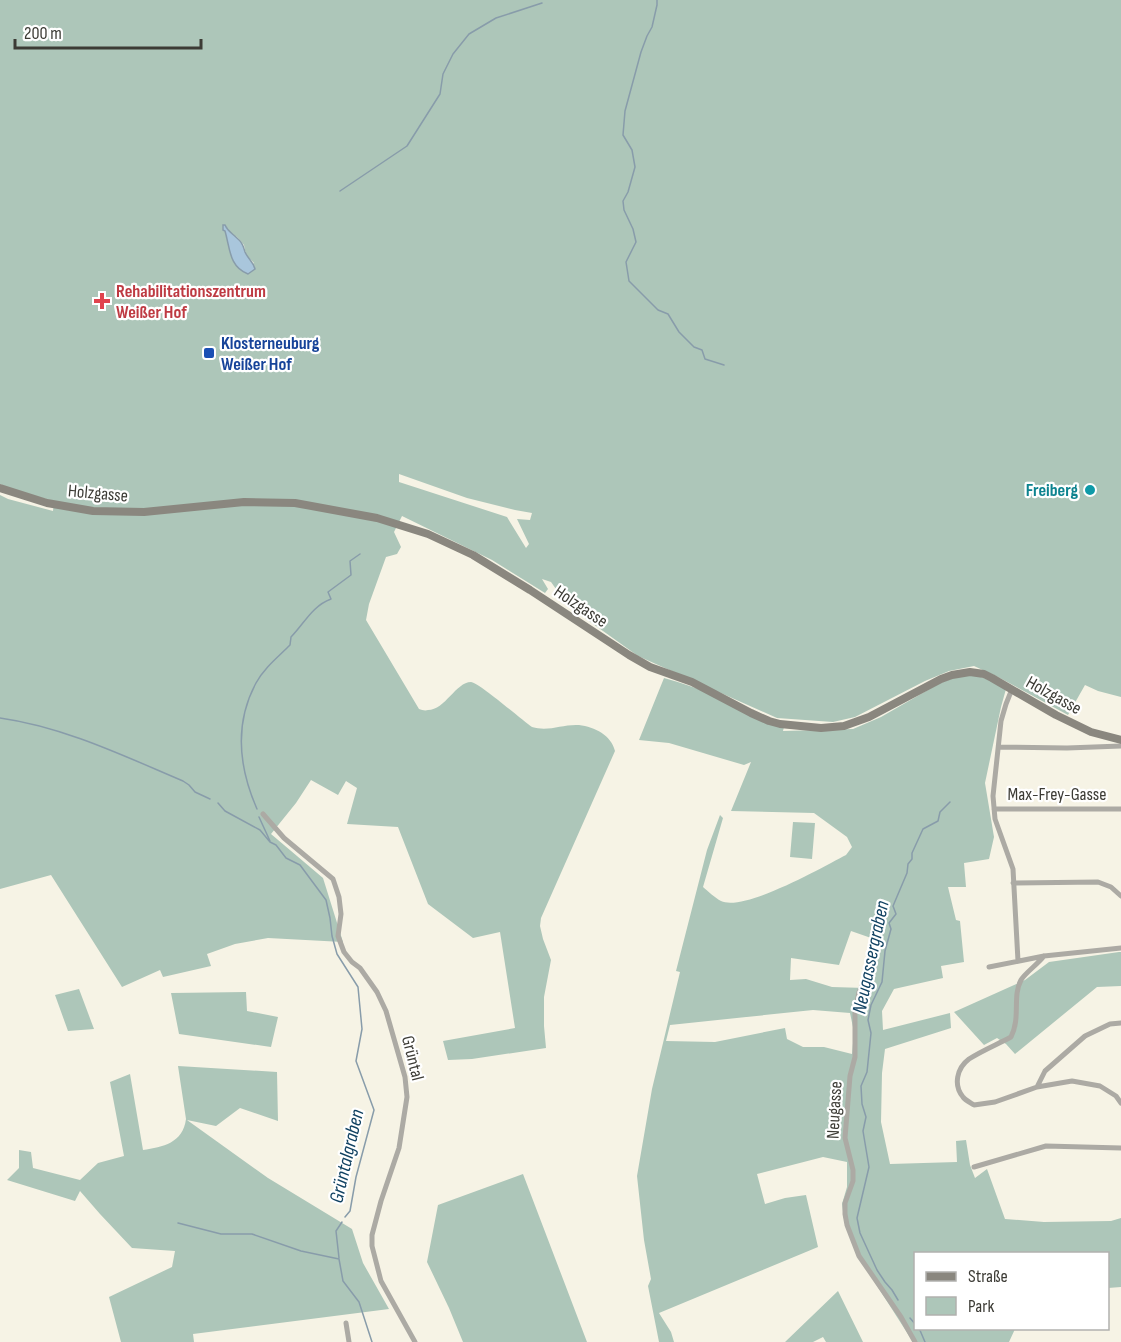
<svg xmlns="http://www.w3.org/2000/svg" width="1121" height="1342" viewBox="0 0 1121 1342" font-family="'Sofia Sans Condensed',sans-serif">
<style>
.green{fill:#adc6b9;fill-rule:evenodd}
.water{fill:#a9c6dc;stroke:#889caa;stroke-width:1.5}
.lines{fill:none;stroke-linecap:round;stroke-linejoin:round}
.stream{stroke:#889caa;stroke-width:1.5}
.street{stroke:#acaaa4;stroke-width:5}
.secondary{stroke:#8a877f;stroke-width:8}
.health-dot{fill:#e0444e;stroke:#fff;stroke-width:2}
.transit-dot{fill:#1a4fb4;stroke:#fff;stroke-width:2}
.culture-dot{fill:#0f9aa8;stroke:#fff;stroke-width:2}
.labels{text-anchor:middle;stroke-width:4.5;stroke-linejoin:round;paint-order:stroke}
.health-label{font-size:18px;font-weight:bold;fill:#be3a42;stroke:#fff;text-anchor:start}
.transit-label{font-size:18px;font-weight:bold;fill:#164399;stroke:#fff;text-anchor:start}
.culture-label{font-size:18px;font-weight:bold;fill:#0d838f;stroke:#fff;text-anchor:end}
.street-label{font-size:18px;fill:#3c3b35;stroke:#fff}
.water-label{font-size:20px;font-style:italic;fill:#114262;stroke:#fff}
</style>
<rect width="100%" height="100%" fill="#f6f3e5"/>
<path class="green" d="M0,0H1121V697L1098,691L1085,685L1068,715L998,677L974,666L949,671L925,681L855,717L833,722L777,718L638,656L568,606L551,582L542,579L548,589L545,593L492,560L402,516L394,532L401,547L397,554L386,557L369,604L366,620L419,709C422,710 425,711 428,710C445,710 456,682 471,682C478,682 522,720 532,727C549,732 562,724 579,725C595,727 611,735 615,751L541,918L540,926L543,939L551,960L544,997V1026L546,1048L472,1059L448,1060L443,1041L515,1028L500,932L473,938L428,904L398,827L347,824L357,788L346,781L338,795L311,780L296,803L271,834L323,878L343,942L268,938L235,944L207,954L211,966L163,977L160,970L122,987L51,875L0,889V495L8,499L53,511L54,501L15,491L0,484ZM226,226L229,232L237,237L244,245L246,255L254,263L244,272C236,264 223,237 226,226ZM399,474L467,498L515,510L532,513L530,520L517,519L529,544L526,548L507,517L399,482Z
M962,675C981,675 989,679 1006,689L1001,707L985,783L994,837L989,859L964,863L966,887H948L956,920L960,921L964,962L941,966L943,978L894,989L882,1011L883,1030L950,1013L951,1028L885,1049L882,1073L881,1122L890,1164L957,1162L956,1141L966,1140L970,1165L975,1178L987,1169L1005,1219L1044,1222L1111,1221L1121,1218V1287L1108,1288V1254H916V1328L1015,1329L1009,1342H913L858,1256L844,1219L842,1204L847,1187V1162L823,1157L757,1174L765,1204L785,1198L806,1195L818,1247L659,1313L671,1332L674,1342H659L648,1286L651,1279L644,1240L637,1176L652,1089L680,972L676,971L707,850L720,815L723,818L703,887C708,891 715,898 721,901C744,912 823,867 846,855L852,847L847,837L814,813L731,811L751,762L744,765L669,743L639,740L664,678C706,689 745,709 784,727L783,731L853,729L881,717L940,683ZM851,931L874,939L865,988L832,987L806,979L790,980L791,958L839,965ZM813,1010L850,1013L854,1032L852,1054L824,1047H803L787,1039L785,1028L715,1042L666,1041L670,1025Z
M793,822L815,823L812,859L790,857Z
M1119,952H1121V986L1097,987L1015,1054L1006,1044L997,1038L984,1045L954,1012L1025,980L1049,962Z
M79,989L94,1029L68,1031L55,995Z
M246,992L247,1011L278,1017L271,1047L179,1034L171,993Z
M178,1066L277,1072L278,1121L240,1108L216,1126L187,1120L268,1178L352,1229L363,1263L389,1309L193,1334L194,1342H121L109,1297L172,1267L175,1251L132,1248L100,1214L80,1191L75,1201L7,1180L19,1168V1150L31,1152L33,1168L80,1180L98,1163L124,1156L110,1082L130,1074L143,1150C163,1147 183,1143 186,1119Z
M523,1174L587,1342H463L449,1308L427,1262L438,1205Z
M838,1291L863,1342H826L823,1337L813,1342H785Z"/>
<path class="water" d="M223,225H225C228,232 232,233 238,239C243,243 243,246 245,252C248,259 253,261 255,269L248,274C229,267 230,248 225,231L223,230Z"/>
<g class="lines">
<path class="stream" d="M657,0V5L652,27L647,36L641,52L625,111L623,135L632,150L635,167L628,192L623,201L624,210L633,229L636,242L626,262L629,281L658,310L668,314L679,332L694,347L702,350L705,359L724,365
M340,191L407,146L440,94L443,74L453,54L469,34L496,18L542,3
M0,718C64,727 124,756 183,781L189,785L195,792L210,799
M218,803L225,811L260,830L270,842L276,845L286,858L300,865L326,900L330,918L332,936L337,954L358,987L362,1029L356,1061L374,1110L356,1177L350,1211L345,1217
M257,809C239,768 234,724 256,683C264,668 278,657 290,645L291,637C304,624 312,606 331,599L328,592L351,575L350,561L360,554
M259,817L270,841
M178,1223L221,1234H252L301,1251L339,1259L343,1281L359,1302L372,1342
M339,1258L336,1231L342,1222
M898,1300L892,1290L885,1282L877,1270L860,1233L857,1218L869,1167L863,1131L866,1117L862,1104L861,1086L867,1072L871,1033L868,1020L871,1005L882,982L885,951L891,929L889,923L896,914L893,906L907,873L908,864L912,859V853L923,829L938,821L940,812L950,802
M910,1318L916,1325
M919,1328L925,1342"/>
<path class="street" d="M1012,689L1006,704L1001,721L993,796L995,819L1013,869L1018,961
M999,747L1067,748L1121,746
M994,809H1121
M263,814L284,838L333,879L339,897L341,914L338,936L344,952L352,962L360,968L377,992L386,1011L405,1077L407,1097L399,1148L381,1201L372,1235V1246L381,1281L415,1342
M1013,883L1098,882L1111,887L1121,896
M1044,956C1038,964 1025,973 1021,980C1012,997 1021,1017 1011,1037C998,1044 981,1051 969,1059C957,1068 953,1085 963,1097C965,1100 971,1103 974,1105L995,1102L1037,1087L1072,1081L1100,1086L1116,1096L1121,1103
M989,967L1044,956L1121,948
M870,969L859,992L855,1012V1057L850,1076L845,1138L853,1170V1181L845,1203V1214L847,1225L859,1256L901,1317L915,1342
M1037,1087L1045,1071L1085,1036L1110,1024L1121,1023
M974,1167L1046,1146L1121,1148
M346,1323L349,1342"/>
<path class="secondary" d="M0,488L47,503L93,511L144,512L244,502L295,503L377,518L428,534L473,555L530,590L629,655L650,667L692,682L751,713L769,721L780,724L821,728L844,726L869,717L941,679L952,675L970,672L984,674L992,678L1056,715L1091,732L1121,740"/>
</g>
<path class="health-dot" d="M99 292h6v6h6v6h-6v6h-6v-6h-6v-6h6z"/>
<rect class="transit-dot" x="203" y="347" width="12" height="12" rx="3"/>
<circle class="culture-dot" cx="1090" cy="490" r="6"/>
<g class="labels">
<g class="health-label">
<text x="116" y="297">Rehabilitationszentrum<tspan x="116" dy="21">Weißer Hof</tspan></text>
</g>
<g class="transit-label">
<text x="221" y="349">Klosterneuburg<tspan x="221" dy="21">Weißer Hof</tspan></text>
</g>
<g class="culture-label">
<text x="1078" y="496">Freiberg</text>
</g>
<g class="street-label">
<text transform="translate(98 493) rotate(5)" y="6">Holzgasse</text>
<text transform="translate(581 606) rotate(34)" y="6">Holzgasse</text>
<text transform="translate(1054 695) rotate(29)" y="6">Holzgasse</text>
<text x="1057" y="800">Max-Frey-Gasse</text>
<text transform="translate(413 1058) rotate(76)" y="6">Grüntal</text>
<text transform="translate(834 1110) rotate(-87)" y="6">Neugasse</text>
</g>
<g class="water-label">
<text transform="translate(870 957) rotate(-78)" y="7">Neugassergraben</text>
<text transform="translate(346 1156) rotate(-77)" y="7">Grüntalgraben</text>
</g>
</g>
<rect x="914" y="1252" width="195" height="78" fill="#ffffff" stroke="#b1b1ae" stroke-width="1.5"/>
<rect x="926" y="1272" width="30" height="9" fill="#8a877f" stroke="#b1b1ae" stroke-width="1.5"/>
<text x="968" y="1282" font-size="18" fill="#3c3b35">Straße</text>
<rect x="926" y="1297" width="30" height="18" fill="#adc6b9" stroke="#b1b1ae" stroke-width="1.5"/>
<text x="968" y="1312" font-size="18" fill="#3c3b35">Park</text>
<path d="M15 39v9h186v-9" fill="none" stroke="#3c3b35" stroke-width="3"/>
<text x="24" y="39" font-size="18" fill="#3c3b35" stroke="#ffffff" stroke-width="4.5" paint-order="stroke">200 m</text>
</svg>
